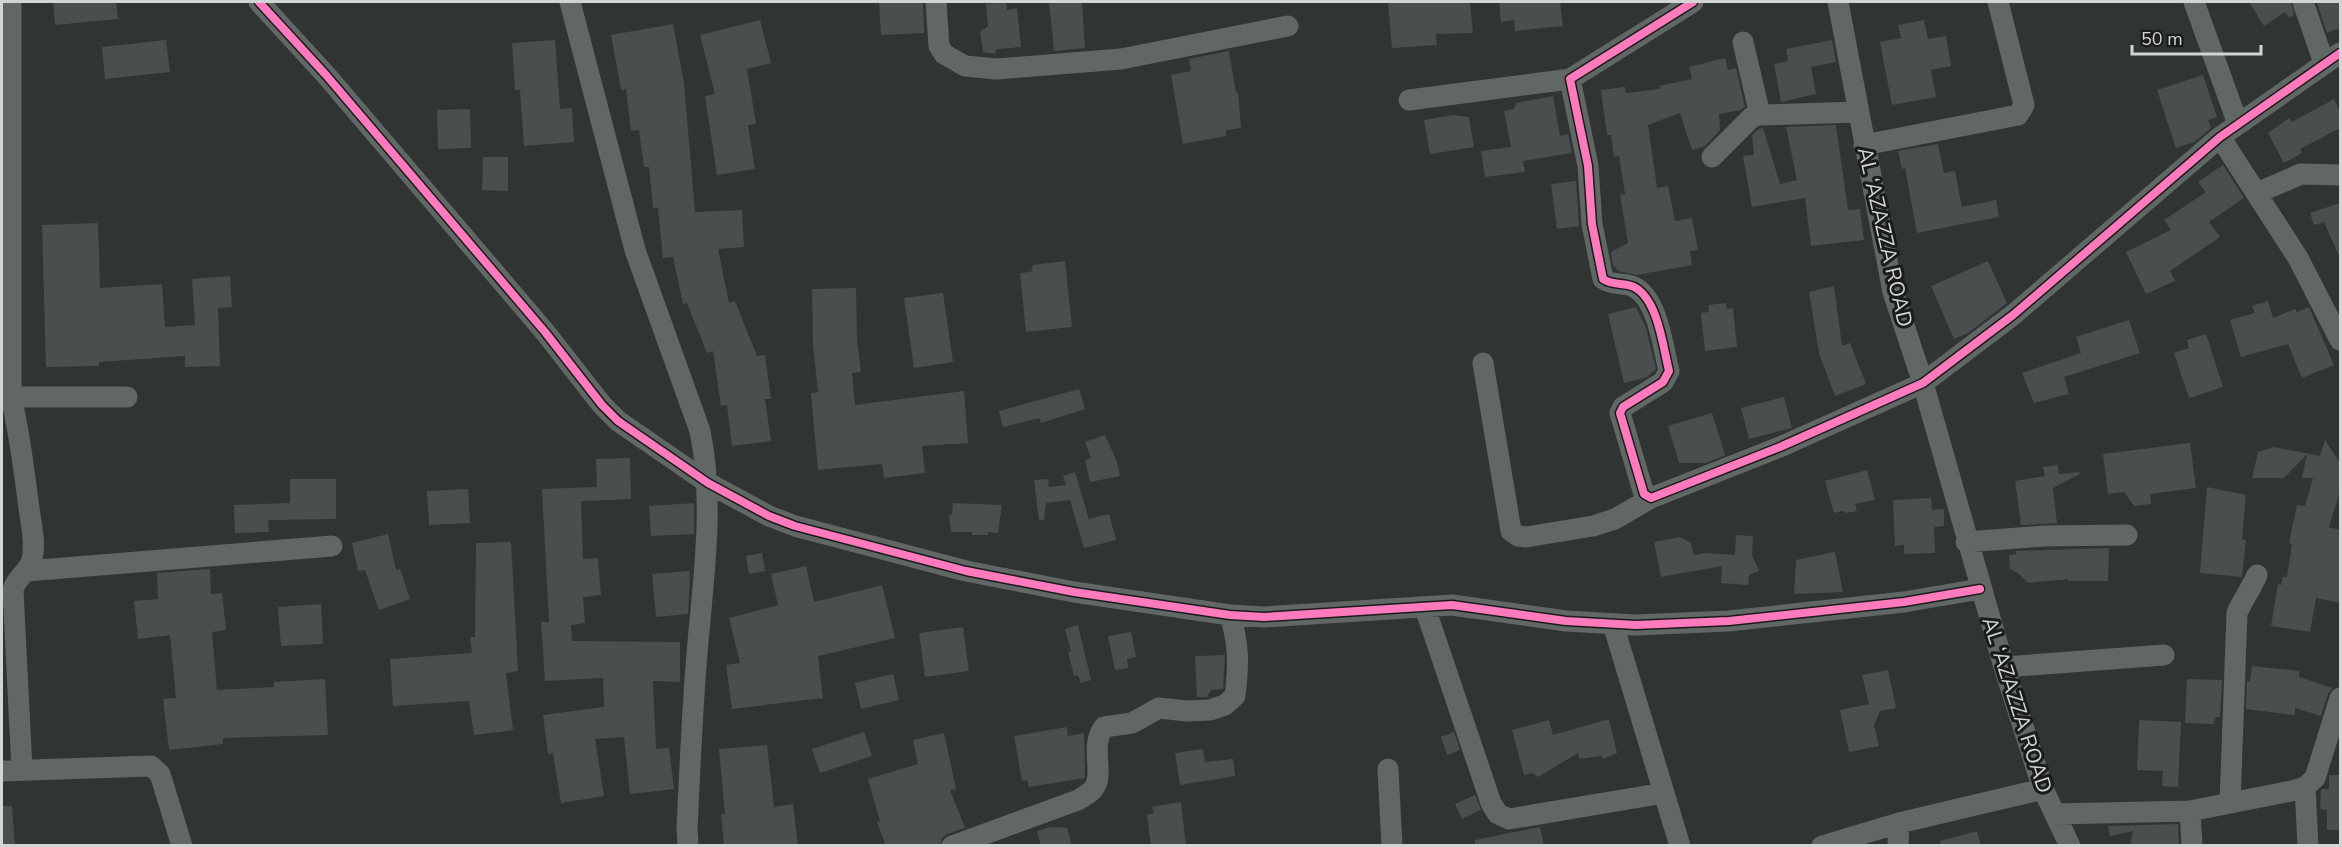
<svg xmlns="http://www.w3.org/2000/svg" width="2342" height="847" viewBox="0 0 2342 847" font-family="'Nunito Sans',sans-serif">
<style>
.building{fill:#4b4e4e}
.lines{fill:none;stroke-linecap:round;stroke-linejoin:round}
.minor{stroke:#606765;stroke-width:21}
.cycleway-casing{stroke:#191c1b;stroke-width:11}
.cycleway{stroke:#fd7abc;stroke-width:8}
.labels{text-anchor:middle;stroke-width:6;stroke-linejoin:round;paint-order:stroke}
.street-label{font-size:21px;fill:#d1d6d4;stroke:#191c1b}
</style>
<rect width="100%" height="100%" fill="#303433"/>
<path class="building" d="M53,2H116L118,19L55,25Z
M879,2H923L924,33L881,35Z
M1006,2L1007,10L1017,8L1021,47L997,49L994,54L983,52L980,32L988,26L986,4Z
M1049,2H1082L1085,48L1054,51Z
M1388,2H1470L1473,33L1436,34L1437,45L1392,48Z
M1499,2H1560L1563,26L1515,31L1514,20L1501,22Z
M2249,2H2291L2294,15L2289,18L2285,12L2264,26Z
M2321,2H2340V28L2327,33L2317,3Z
M760,20L771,63L747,69L756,124L748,125L755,169L717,175L705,96L715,94L700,35Z
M1924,20L1928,39L1946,36L1951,66L1931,70L1936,97L1892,105L1880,42L1901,38L1898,25Z
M673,24L684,83L695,212L742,210L744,247L718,249L729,303L735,301L757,356L765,355L771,399H765L771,441L732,446L727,405L721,406L713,351L707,353L687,303L683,304L673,257L663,258L658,208H653L649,167H644L639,130L631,131L626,89L621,90L611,35Z
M166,40L170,72L105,79L102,47Z
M555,40L560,109L572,108L574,142L524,146L520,90H515L512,43Z
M1832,40L1836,62L1811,67L1816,94L1781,102L1774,64L1788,61L1786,49Z
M1229,51L1236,93H1238L1241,128L1226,130V136L1183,144L1171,75L1191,71L1189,59Z
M1725,58L1728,70L1736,68L1745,107L1741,110L1719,114L1720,130L1705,146L1692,150L1680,113L1648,125L1657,188L1668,186L1675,221L1692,218L1698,250L1690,251L1692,265L1637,275L1618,271L1613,265L1611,252L1628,243L1620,195L1625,194L1619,156L1614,157L1611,135H1607L1601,90L1625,87L1626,93L1660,89L1659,86L1692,79L1689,67Z
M2203,75L2217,117L2208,120L2211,128L2194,142L2176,148L2157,90Z
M1553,96L1560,136L1568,134L1572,153L1523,161L1525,172L1485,177L1481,151L1511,147L1504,111L1514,109L1516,103Z
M2334,99L2340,112V128L2300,149L2302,153L2284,163L2268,133L2289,118L2292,122Z
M470,109L471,148L438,149L437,110Z
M1453,115L1469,117L1474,147L1430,154L1424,120Z
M1836,125L1848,210L1860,209L1864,240L1811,246L1805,198L1752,207L1743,156L1754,155L1752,135L1759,129L1763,128L1780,184L1797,180L1786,127Z
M1938,144L1944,173L1955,171L1962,207L1996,200L1999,217L1917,233L1905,168L1902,169L1898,151Z
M483,157H508V191L482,190Z
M2223,165L2244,198L2209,222L2220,237L2170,271L2175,281L2146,294L2126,252L2171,230L2164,220L2206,192L2198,182Z
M1576,181L1579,226L1557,229L1551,184Z
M2340,203V258L2324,222L2314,225L2310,213Z
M98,223L100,288L162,284L165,327L195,325L192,279L230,276L232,307L218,308L220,366L185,367V356L99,362V366L46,367L42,225Z
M1065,261L1072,327L1026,332L1020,273L1031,272L1033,265Z
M1988,261L2007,303L1968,333L1954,339L1931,286Z
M1834,286L1842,346L1850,343L1866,384L1835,396L1819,353L1809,292Z
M856,288L857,341L861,372L852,373L855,405L964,391L968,443L922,446L925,473L884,478L882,464L818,470L811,393L818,392L813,344L812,289Z
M943,293L953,362L914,368L904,298Z
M2268,301L2273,318L2295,309L2297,312L2309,307L2334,365L2302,378L2288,344L2241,357L2230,320L2255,313L2252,306Z
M1726,303L1727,309L1733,308L1737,347L1705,351L1701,313L1709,312L1708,305Z
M1636,307L1646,328L1656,369L1647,377L1624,383L1608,314Z
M2129,320L2140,353L2064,377L2069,394L2034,403L2022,373L2081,353L2076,337Z
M2206,334L2223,387L2189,398L2174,353L2189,348L2187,340Z
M1079,389L1085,409L1041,423L1039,418L1003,427L999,411Z
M1784,397L1792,428L1749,439L1741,408Z
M1712,413L1725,455L1706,463H1679L1668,426Z
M1105,435L1117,462L1120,476L1090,482L1085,460L1091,458L1085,442Z
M2325,440L2340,463V491L2329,527L2340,530V603L2316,598L2310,632L2271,626L2278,584L2281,585L2283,577H2287L2292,544L2289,543L2297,505L2305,506L2313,478H2302L2307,454L2284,478H2252L2258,452L2274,447L2320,456Z
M2190,443L2196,488L2150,494L2151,504L2134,506L2124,492L2108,494L2103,454Z
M630,458L631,499L581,501L583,559L598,558L601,595L583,597L585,623L571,625L572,641L680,642V682L653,681L656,749L669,748L674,789L630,794L624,737L595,739L604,796L561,803L553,753L548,754L543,715L604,707L603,678L545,681L541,622H549L542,489L597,487L596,459Z
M2058,465L2059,474L2079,472L2080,474L2053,488L2057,523L2021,525L2015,481L2045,476L2043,467Z
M1867,470L1875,500L1855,504L1857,511L1846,513L1843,511L1834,513L1825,481Z
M1075,472L1089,519L1109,514L1116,540L1084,548L1070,500L1046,503L1044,520H1039L1034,480L1049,479L1048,487L1066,485L1063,476Z
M290,479H336V519L268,520L269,532L235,533L234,505L290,503Z
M2207,487L2246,495L2242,539L2246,540L2242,577L2200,573Z
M468,489L470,523L429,525L427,491Z
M1931,498L1932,510L1944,509V526L1934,527L1935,553L1904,554V545L1895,546L1893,500Z
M694,503V534L651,536L649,506Z
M953,503L1002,505L998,533L988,532V535H972V532H951L949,515L952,514Z
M388,534L396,570L400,569L410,599L379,610L365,570L358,571L352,543Z
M1736,535L1753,536L1752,555L1759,571L1749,575L1748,585L1721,583L1722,566L1661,577L1654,542L1680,537L1691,543L1694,555L1705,553L1735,555Z
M511,542L518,671L506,673L513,730L474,735L469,701L393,706L390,659L472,653L470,637H475L476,543Z
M2109,548L2108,581H2068V579L2028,583L2018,573L2010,569L2009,555L2016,554V551Z
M1835,552L1843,592L1794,594L1796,560Z
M762,553L765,571L749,574L746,556Z
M806,566L814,602L882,585L895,638L818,656L823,698L732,709L726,665L740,663L729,618L778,605L771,574Z
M210,569L211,594L222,593L226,630L212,632L217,690L274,687V682L325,679L328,735L223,738V744L169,750L163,699L176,698L170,635L138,639L134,601L158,599L157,573Z
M690,571L688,614L656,617L652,574Z
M321,604L323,644L281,646L278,607Z
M1078,625L1091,680L1081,683L1078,675L1074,676L1068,652L1071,651L1065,629Z
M963,627L969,671L925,677L919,633Z
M1131,632L1136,657L1127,659L1128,668L1115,670L1108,636Z
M1225,655L1223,689L1211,690L1207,697H1197L1195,656Z
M2252,666L2299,671V677L2332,688L2328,694L2321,716L2295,708V715L2246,709L2247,681L2250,682Z
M1888,670L1896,708L1880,711L1874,725L1879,746L1849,752L1840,710L1869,704L1862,675Z
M893,674L899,700L861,709L855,683Z
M2187,679L2222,680L2220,717H2216L2213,724L2185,723Z
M1609,719L1617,753L1603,759L1602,756L1579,759L1578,753L1538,777L1532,773L1524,775L1512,730L1549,720L1553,735Z
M2139,720L2181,722L2178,787L2162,786L2163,771L2137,770Z
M1067,727L1068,736L1084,733L1085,778L1029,787L1027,780L1022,781L1014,736Z
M864,732L872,756L820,773L812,749Z
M1454,732L1460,750L1447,755L1441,737Z
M944,733L956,789L950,790L965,828L947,834L942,838L940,846H886L877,822L880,821L868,779L918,764L913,740Z
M767,745L774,807L793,804L798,846H724L721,814H725L719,749Z
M1203,749L1205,762L1233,759L1235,776L1180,785L1175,753Z
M2329,775H2340V830H2327V810L2320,809L2321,789H2329Z
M1475,795L1481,810L1462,819L1455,804Z
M1181,802L1186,846H1151L1147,815L1154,813L1152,807Z
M2,806H12L15,846H2Z
M2178,824L2179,846H2130L2133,831L2110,836L2108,826Z
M1051,827L1067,828L1072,846H1041L1037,831Z
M1540,827L1544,846H1475V840Z
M1977,831L1981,846H1941L1940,841Z"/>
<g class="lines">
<path class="minor" d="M259,2L326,75L545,332L602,405L618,421L708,483L769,516L795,526L966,571L1074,592L1230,615L1264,617L1452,605L1566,621L1636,625L1729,621L1904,602L1980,589
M570,2L635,250L700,431C715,505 703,579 697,654C692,712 690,770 687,828L688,846
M936,2L939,46L944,54L965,66L997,69L1121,59L1288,26
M1693,2L1570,79L1588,166L1592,224L1603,279C1613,286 1624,282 1634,287C1658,299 1663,347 1669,371L1663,382L1623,407L1620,413L1644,494L1651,498L1780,447L1923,383L2013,315L2220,137L2340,53
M1838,2L1893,292L1923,383L2004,667L2043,789L2070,846
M2194,2L2238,124
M2303,2L2324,63
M1743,42L1760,115
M1409,100L1570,79
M2220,137L2298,258L2340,340
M1864,145L2018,115L2024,105L1998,2
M1712,157L1752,117L1760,115L1858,112
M2257,193L2301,174L2340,175
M1483,363L1511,531L1518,536L1526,537L1593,526L1615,519L1651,498
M2,398L11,397V2
M1966,542L2045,536L2127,535
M27,571L332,546
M1425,608L1491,803L1498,814L1509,819L1664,793
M1613,624L1680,846
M2004,667L2164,655
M1388,769L1392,846
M22,770L13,590C16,577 29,572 32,559C36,543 31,524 29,508C24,471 20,434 11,397H127
M2,771L151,766L160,774L182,846
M2305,787L2308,846
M2230,803L2237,613C2242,601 2251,589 2257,575
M2055,814L2190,811
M952,846L1078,800C1084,796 1091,793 1094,788C1105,773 1089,746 1104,727L1132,723L1159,708L1187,711L1210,710L1225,705L1235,696C1239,665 1239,645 1230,615
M1822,846L1899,823L2043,789
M1898,846L1899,823
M2192,846L2190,811L2291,791L2305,787L2315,778L2340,698"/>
<defs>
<path id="cycleway" d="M259,2L326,75L545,332L602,405L618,421L708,483L769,516L795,526L966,571L1074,592L1230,615L1264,617L1452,605L1566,621L1636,625L1729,621L1904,602L1980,589
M1693,2L1570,79L1588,166L1592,224L1603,279C1613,286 1624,282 1634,287C1658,299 1663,347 1669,371L1663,382L1623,407L1620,413L1644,494L1651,498L1780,447L1923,383L2013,315L2220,137L2340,53"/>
</defs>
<use href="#cycleway" class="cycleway-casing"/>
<use href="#cycleway" class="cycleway"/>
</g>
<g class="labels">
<g class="street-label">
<text transform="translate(1885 237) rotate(77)" y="7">AL ‘AZAZZA ROAD</text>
<text transform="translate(2017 705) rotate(72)" y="7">AL ‘AZAZZA ROAD</text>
</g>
</g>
<rect width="2342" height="847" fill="none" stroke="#d1d6d4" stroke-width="6"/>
<path d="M2132 45v9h129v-9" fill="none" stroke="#d1d6d4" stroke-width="3"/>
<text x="2141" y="45" font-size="18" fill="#d1d6d4" stroke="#191c1b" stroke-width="4.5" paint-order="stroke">50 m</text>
</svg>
